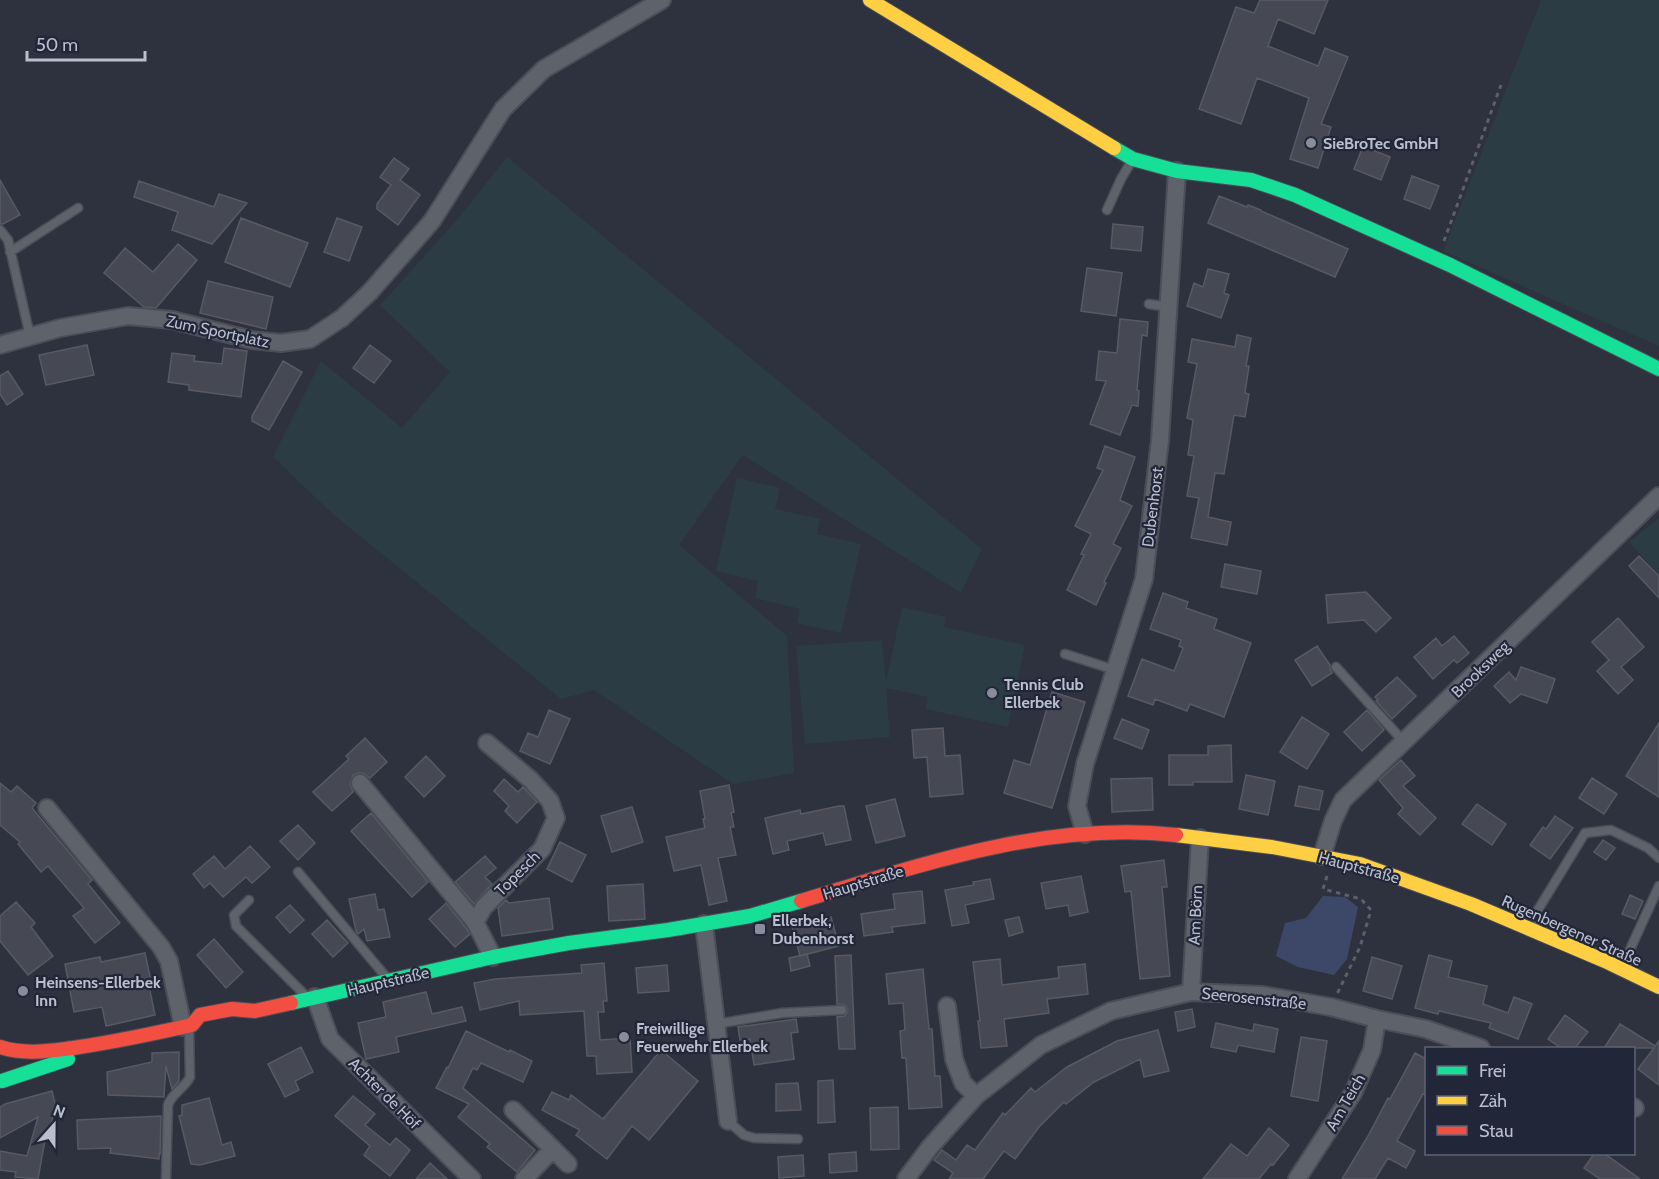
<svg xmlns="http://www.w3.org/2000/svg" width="1659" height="1179" viewBox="0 0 1659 1179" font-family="Cabin,sans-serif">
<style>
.green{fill:#2b3c44}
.water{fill:#3d4868}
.building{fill:#464953;stroke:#575a65;stroke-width:1.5}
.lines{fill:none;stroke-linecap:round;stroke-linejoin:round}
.lane-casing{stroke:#4b4e57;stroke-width:11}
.street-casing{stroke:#4b4e57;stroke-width:20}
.fast-casing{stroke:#4b4e57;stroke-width:16}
.slow-casing{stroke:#4b4e57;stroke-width:16}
.jam-casing{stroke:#4b4e57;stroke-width:16}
.path{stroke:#5c6067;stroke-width:3;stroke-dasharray:4.5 4.5;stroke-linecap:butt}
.lane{stroke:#5e626b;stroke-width:8}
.street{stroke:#5e626b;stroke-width:16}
.fast{stroke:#16e098;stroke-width:14}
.slow{stroke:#ffcf43;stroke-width:14}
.jam{stroke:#f24e42;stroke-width:14}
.poi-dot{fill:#898d9b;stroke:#212739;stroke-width:2}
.labels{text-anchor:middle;stroke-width:4.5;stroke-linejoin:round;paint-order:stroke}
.poi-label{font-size:16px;font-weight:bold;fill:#babecd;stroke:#212739;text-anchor:start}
.street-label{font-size:16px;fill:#babecd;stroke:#212739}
</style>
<rect width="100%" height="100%" fill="#2e323e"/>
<path class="green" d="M1541,0H1659V346L1443,251Z
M507,157L982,549L961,593L743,455L679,545L787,636L794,773L733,784L594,690L561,699L334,515L273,457L321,361L402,428L450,372L380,305L456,221Z
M737,478L780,488L775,509L820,519L817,534L861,544L841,633L797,623L800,609L755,598L758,581L716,571Z
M1659,518V575L1629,542Z
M902,607L946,617L944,627L1025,645L1008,727L926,709L928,697L886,688L890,737L805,744L796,646L882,640L886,683Z"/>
<path class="water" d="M1323,896L1345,897L1358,907L1347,959L1334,975L1298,967L1276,956L1285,923L1306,918Z"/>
<path class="building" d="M1260,0H1328L1314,34L1278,19L1268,46L1318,66L1325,48L1348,57L1321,124L1331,127L1318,168L1290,159L1309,98L1257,78L1241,124L1199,109L1236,7L1254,13Z
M1363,146L1390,157L1381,180L1354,169Z
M394,158L409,169L400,180L420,195L398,225L377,209V204L391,185L380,177Z
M1412,176L1439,186L1430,209L1404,199Z
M0,180L20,215L3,224H0Z
M139,181L214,207L219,194L247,203L212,244L172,230L178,212L134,197Z
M1219,196L1247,207L1248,205L1261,210V211L1348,249L1335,277L1208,223Z
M241,218L308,243L290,287L225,262Z
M337,218L362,227L349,261L324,252Z
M1113,224L1143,227L1141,251L1111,248Z
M178,244L197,260L156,308L144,307L104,273L125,248L153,272Z
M1087,268L1122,273L1116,316L1081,311Z
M1208,269L1229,274L1224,293L1229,295L1221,318L1187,306L1194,283L1203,287Z
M208,281L273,297L266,329L200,313Z
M1120,319L1148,322L1147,336L1142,335L1137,390L1139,391L1138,406L1132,405L1120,435L1090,424L1106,381L1096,380L1099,351L1117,353Z
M1237,335L1251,338L1246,366H1249L1245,393L1249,394L1245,417L1234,415L1224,474L1215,473L1208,517L1231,522L1227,545L1191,538L1199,498L1187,496L1194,456L1188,455L1193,420L1187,418L1197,364L1188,362L1192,339L1235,347Z
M87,345L94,375L46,385L39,355Z
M370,345L391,361L374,383L353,368Z
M224,348L247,351L241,397L189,390V385L168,382L172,353L195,356L194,361L222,364Z
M283,361L302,372L269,430L252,421V416Z
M8,371L23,394L7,405L0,394V376Z
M1105,446L1135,457L1120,500L1132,506L1113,544L1121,548L1104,582L1106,583L1096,605L1067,590L1084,555L1081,554L1091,534L1075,526L1103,470L1097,468Z
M1639,556L1659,576V598L1629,566Z
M1225,564L1261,571L1257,594L1221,587Z
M1366,592L1391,618L1376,632L1364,620L1328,623L1326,595Z
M1163,593L1188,602L1186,608L1217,619L1214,629L1251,643L1224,717L1190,704L1187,711L1155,699L1153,705L1128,696L1142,659L1174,671L1183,648L1179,646L1181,640L1150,629Z
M1618,618L1644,647L1621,667L1633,680L1618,694L1597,671L1609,660L1592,642Z
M1454,636L1469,653L1457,663L1454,660L1433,679L1414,657L1436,638L1442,646Z
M1317,646L1330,665V669L1332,673L1312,686L1295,660Z
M1521,667L1555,679L1547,703L1521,694L1510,703L1494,686L1509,672L1516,680Z
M1397,677L1416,696L1392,719L1376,701L1378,700L1375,697Z
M1052,692L1085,702L1052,808L1004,793L1014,760L1030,765Z
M549,710L570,719L550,764L520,751L528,733L538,737Z
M1367,710L1384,730L1362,751L1344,732Z
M1302,717L1329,734L1307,769L1280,752Z
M1122,719L1149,730L1142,749L1114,738Z
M1659,723V797L1626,776Z
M943,728L945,756L960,755L963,794L930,797L927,757L914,758L912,730Z
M365,738L387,762L370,778L363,773H358L353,775L350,784L353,792L332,811L313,792L349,759L346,756Z
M1231,745L1232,782H1193V785H1169V755H1208V746Z
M426,756L445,776L424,797L405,777Z
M1401,760L1415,776L1403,786L1436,818L1420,835L1398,814L1403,808L1379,780Z
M1246,775L1275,781L1268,815L1239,809Z
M1152,778L1153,810L1112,812L1111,779Z
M1592,778L1617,794L1604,814L1579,798Z
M504,779L518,792L523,787L537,802L517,823L505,811L509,806L494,791Z
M0,783L11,792L17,786L36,803L32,808L92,880L88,884L120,923L95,943L73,916L84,908L48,866L41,872L18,844L20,842L0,825Z
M729,785L734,812L731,813L734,827H730L736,855L718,858L727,901L709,905L701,865L674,871L666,837L705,828L703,819H705L700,791Z
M1299,786L1323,791L1319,810L1295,806Z
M895,799L905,836L876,843L866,806Z
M1477,804L1506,824L1492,845L1462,824Z
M839,806H844L851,840L826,845L823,833L787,841L789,850L773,854L765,818L800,810L801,814Z
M632,807L643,842L612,852L601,816Z
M371,813L428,882L412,897L351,831Z
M1555,816L1573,828L1550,859L1530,845L1543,827L1546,829Z
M298,825L315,843L298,860L280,841Z
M1603,840L1615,848L1606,860L1594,852Z
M560,842L586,855L572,882L547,869Z
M250,846L270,867L252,883L246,877L223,897L210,883L204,888L193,874L214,856L225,869Z
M485,856L496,868L485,877L492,884L474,904L455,882Z
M1164,860L1167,887H1162L1170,976L1140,979L1131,891L1125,892L1121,866Z
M1081,876L1088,912L1070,916L1068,905L1046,909L1041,883Z
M990,879L994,899L965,905L969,923L952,926L945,890L974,885L973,882Z
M643,884L645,919L609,921L607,886Z
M922,891L925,923L892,927L893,932L864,936L861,914L895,909L893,894Z
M375,894L378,910L384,909L390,937L367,941L364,929L358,934L356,931L349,899Z
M1630,895L1643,901L1635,919L1622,914Z
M549,898L553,929L502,936L498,908L506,900L509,903Z
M16,902L35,923L31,927L53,956L28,975L0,941V916Z
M446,903L466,928L470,934L455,947L429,919Z
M290,905L304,920L290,933L276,917Z
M831,917L839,946L800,956L792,926Z
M1019,917L1023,932L1009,936L1005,920Z
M327,920L348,943L333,957L312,934Z
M214,939L243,972L226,988L197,955Z
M145,953L152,986H149L155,1015L106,1026L102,1007L74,1012L65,964L100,957L101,962Z
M807,954L810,966L791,971L789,958Z
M851,955L855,1049H839L837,1017L845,1016L848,1010L845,1005L837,1004L835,956Z
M1429,955L1452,961L1448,977L1487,986L1483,1004L1508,1013L1514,997L1532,1004L1518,1039L1489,1028L1491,1023L1439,1011L1438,1014L1415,1008Z
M1372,957L1402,966L1392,999L1363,991Z
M1000,959L1002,985L1059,978L1058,967L1085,964L1088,994L1047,999L1049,1013L1004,1019L1007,1046L981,1048L978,1021H980L973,962Z
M604,963L607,1001H603L604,1012H598L600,1040L630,1038L632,1072L597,1074L596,1056H587L584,1011L520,1015L519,1001L480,1010L474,983L495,979L582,973L581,965Z
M667,965L669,991L638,993L636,968Z
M923,969L929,1029H932L935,1076H940L942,1107L909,1109L906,1058H902L900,1031L905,1030L903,1003L889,1004L886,974Z
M426,992L432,1014L462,1007L466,1021L396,1037L399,1052L366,1059L358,1023L386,1017L383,1002Z
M1192,1009L1195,1027L1178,1031L1175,1012Z
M1565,1015L1588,1032L1575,1048H1561L1548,1039Z
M796,1019L798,1032L791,1033L794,1059L754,1065L750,1039L740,1040L738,1027Z
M1216,1023L1253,1031L1254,1024L1278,1029L1274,1052L1238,1045L1236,1052L1211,1047Z
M1620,1024L1655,1046L1659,1041V1085L1638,1069L1654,1048H1604Z
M1158,1030L1169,1071L1144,1077L1140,1059L1094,1082L1066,1104L1064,1102L1039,1127L1015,1159L1004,1151L983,1179H949L953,1173L934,1160L942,1150L956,1160L967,1145L975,1150L1003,1113L1005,1115L1031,1088L1035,1092L1067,1067L1117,1041Z
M466,1031L509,1052L510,1050L532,1061L523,1082L481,1063L477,1070L473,1068L463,1088L535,1150L517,1172L487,1147L490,1144L458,1117L469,1104L436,1088L447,1067L448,1068Z
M1301,1037L1327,1041L1318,1101L1291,1096Z
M301,1047L313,1072L295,1081L299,1090L285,1097L268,1064Z
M661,1050L698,1081L649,1140L632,1126L607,1159L576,1135L580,1130L542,1110L552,1092L569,1100L571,1095L603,1119Z
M179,1052V1081L172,1089L166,1066L164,1097L108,1095L107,1072L152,1062V1053Z
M1415,1053L1426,1059V1095L1423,1094L1397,1141L1415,1151L1406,1168L1388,1158L1375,1179H1342L1368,1136L1388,1098L1390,1099Z
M833,1080L835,1122L818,1123V1081Z
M798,1083L801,1110L776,1111V1084Z
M52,1091L58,1115L53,1116L46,1140H45L38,1179L15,1177L16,1172L0,1170V1151L27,1156L38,1117L0,1138V1107L5,1104Z
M353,1096L375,1114L365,1125L390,1145L396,1138L410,1150L390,1176L364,1155L370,1146L335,1116Z
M209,1098L222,1145L231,1142L235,1156L200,1165L191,1164L179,1116L182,1115V1105Z
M898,1107L899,1149L871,1150L870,1108Z
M161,1116L160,1154H159V1159L110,1153L111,1148L78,1149L77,1120Z
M1269,1128L1289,1145L1273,1165L1271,1164L1259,1179H1203L1231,1144L1247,1156Z
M856,1152L857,1171L830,1173L829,1154Z
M1594,1154H1605L1640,1179H1600L1584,1168Z
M803,1155L804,1176L779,1178L778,1157Z
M430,1163L447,1179H416Z"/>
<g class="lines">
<defs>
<path id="lane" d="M1107,210L1121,179L1131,162
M0,230L8,240L30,336
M10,252L78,208
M1149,304L1169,307
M1065,654L1115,670
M1336,667L1404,742
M298,872L387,978
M249,900L234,915L236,926L306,996
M1536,928V913L1585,833L1611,830L1648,848L1659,858
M1622,967L1659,886
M716,1024L782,1013L842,1010
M728,1121L744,1135L754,1138L798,1139
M166,1179L168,1105C172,1093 184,1089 190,1077L189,1029"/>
<path id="street" d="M0,345L60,328L128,316L172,320L252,340L281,343L310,339L342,318L370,292L432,221L503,109L544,69L662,0
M487,743L531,780L550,801L556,818L542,849L484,907L475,922L493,957
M360,783L475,922
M47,808L161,947L169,961L183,1027
M1085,834L1077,806L1085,764L1144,579L1160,440L1177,171
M1322,856L1333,821L1343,800L1659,496
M704,924L728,1121
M1191,992L1200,838
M315,997L330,1039L472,1179
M947,1006L954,1059L963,1083L976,1096
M1634,1107L1635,1108
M513,1110L553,1149L524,1179
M553,1149L568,1164
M906,1179L930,1147L976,1096L1041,1045L1111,1011L1191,992L1262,995L1331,1007L1377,1019L1426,1029L1481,1048
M1297,1179L1353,1093L1372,1050L1377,1019"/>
<path id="fast" d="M1114,148L1133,159L1177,171L1251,180L1295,195L1450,265L1659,369
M291,1003L493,957L569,943L668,930L750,916L801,901
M2,1081L68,1059"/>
<path id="slow" d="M870,0L1114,148
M1176,835L1272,847L1360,864L1471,904L1605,961L1659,987"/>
<path id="jam" d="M801,901C923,864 1047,821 1176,835
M0,1047C25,1055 48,1051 73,1048C114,1042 152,1034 192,1025L200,1015L232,1009L255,1011L291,1003"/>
</defs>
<use href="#lane" class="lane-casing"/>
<use href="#street" class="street-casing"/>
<use href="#fast" class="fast-casing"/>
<use href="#slow" class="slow-casing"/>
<use href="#jam" class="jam-casing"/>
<path class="path" d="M1444,241L1501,85
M1327,876L1323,889L1361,899L1371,910L1360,947L1337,994"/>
<use href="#lane" class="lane"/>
<use href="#street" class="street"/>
<use href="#fast" class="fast"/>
<use href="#slow" class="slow"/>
<use href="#jam" class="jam"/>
</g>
<g class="poi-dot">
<circle cx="1311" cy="143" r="6"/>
<circle cx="992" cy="693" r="6"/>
<rect x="754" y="923" width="12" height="12" rx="3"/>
<circle cx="23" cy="991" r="6"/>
<circle cx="624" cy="1037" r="6"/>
</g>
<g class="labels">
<g class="poi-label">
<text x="1323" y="149">SieBroTec GmbH</text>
<text x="1004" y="690">Tennis Club<tspan x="1004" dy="18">Ellerbek</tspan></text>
<text x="772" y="926">Ellerbek,<tspan x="772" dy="18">Dubenhorst</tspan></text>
<text x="35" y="988">Heinsens-Ellerbek<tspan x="35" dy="18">Inn</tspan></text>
<text x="636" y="1034">Freiwillige<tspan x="636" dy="18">Feuerwehr Ellerbek</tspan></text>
</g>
<g class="street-label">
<text transform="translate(218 331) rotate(12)" y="6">Zum Sportplatz</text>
<text transform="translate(1152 507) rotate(-83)" y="6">Dubenhorst</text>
<text transform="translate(1480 669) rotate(-44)" y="6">Brooksweg</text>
<text transform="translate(1359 867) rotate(15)" y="6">Hauptstraße</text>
<text transform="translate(517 873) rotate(-45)" y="6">Topesch</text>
<text transform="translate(863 882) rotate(-17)" y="6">Hauptstraße</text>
<text transform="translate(1195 915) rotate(-87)" y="6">Am Börn</text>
<text transform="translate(1572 930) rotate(24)" y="6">Rugenbergener Straße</text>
<text transform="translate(388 981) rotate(-13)" y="6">Hauptstraße</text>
<text transform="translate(1254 998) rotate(6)" y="6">Seerosenstraße</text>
<text transform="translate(385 1093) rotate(45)" y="6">Achter de Höf</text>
<text transform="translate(1345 1102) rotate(-60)" y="6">Am Teich</text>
</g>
</g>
<rect x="1425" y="1047" width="210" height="108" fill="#212739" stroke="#5e6374" stroke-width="1.5"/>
<rect x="1437" y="1066" width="30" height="9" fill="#16e098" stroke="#5e6374" stroke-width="1.5"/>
<text x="1479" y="1077" font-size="18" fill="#babecd">Frei</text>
<rect x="1437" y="1096" width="30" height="9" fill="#ffcf43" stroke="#5e6374" stroke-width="1.5"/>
<text x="1479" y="1107" font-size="18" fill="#babecd">Zäh</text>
<rect x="1437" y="1126" width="30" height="9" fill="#f24e42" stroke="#5e6374" stroke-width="1.5"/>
<text x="1479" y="1137" font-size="18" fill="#babecd">Stau</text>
<g transform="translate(54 1125) rotate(21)" stroke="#212739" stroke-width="4.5" paint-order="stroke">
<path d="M0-4.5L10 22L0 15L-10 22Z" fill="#babecd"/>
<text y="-9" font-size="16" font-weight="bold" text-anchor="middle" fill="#babecd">N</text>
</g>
<path d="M27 51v9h118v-9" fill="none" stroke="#babecd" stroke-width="3"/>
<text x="36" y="51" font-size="18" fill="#babecd" stroke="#212739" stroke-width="4.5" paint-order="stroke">50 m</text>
</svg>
